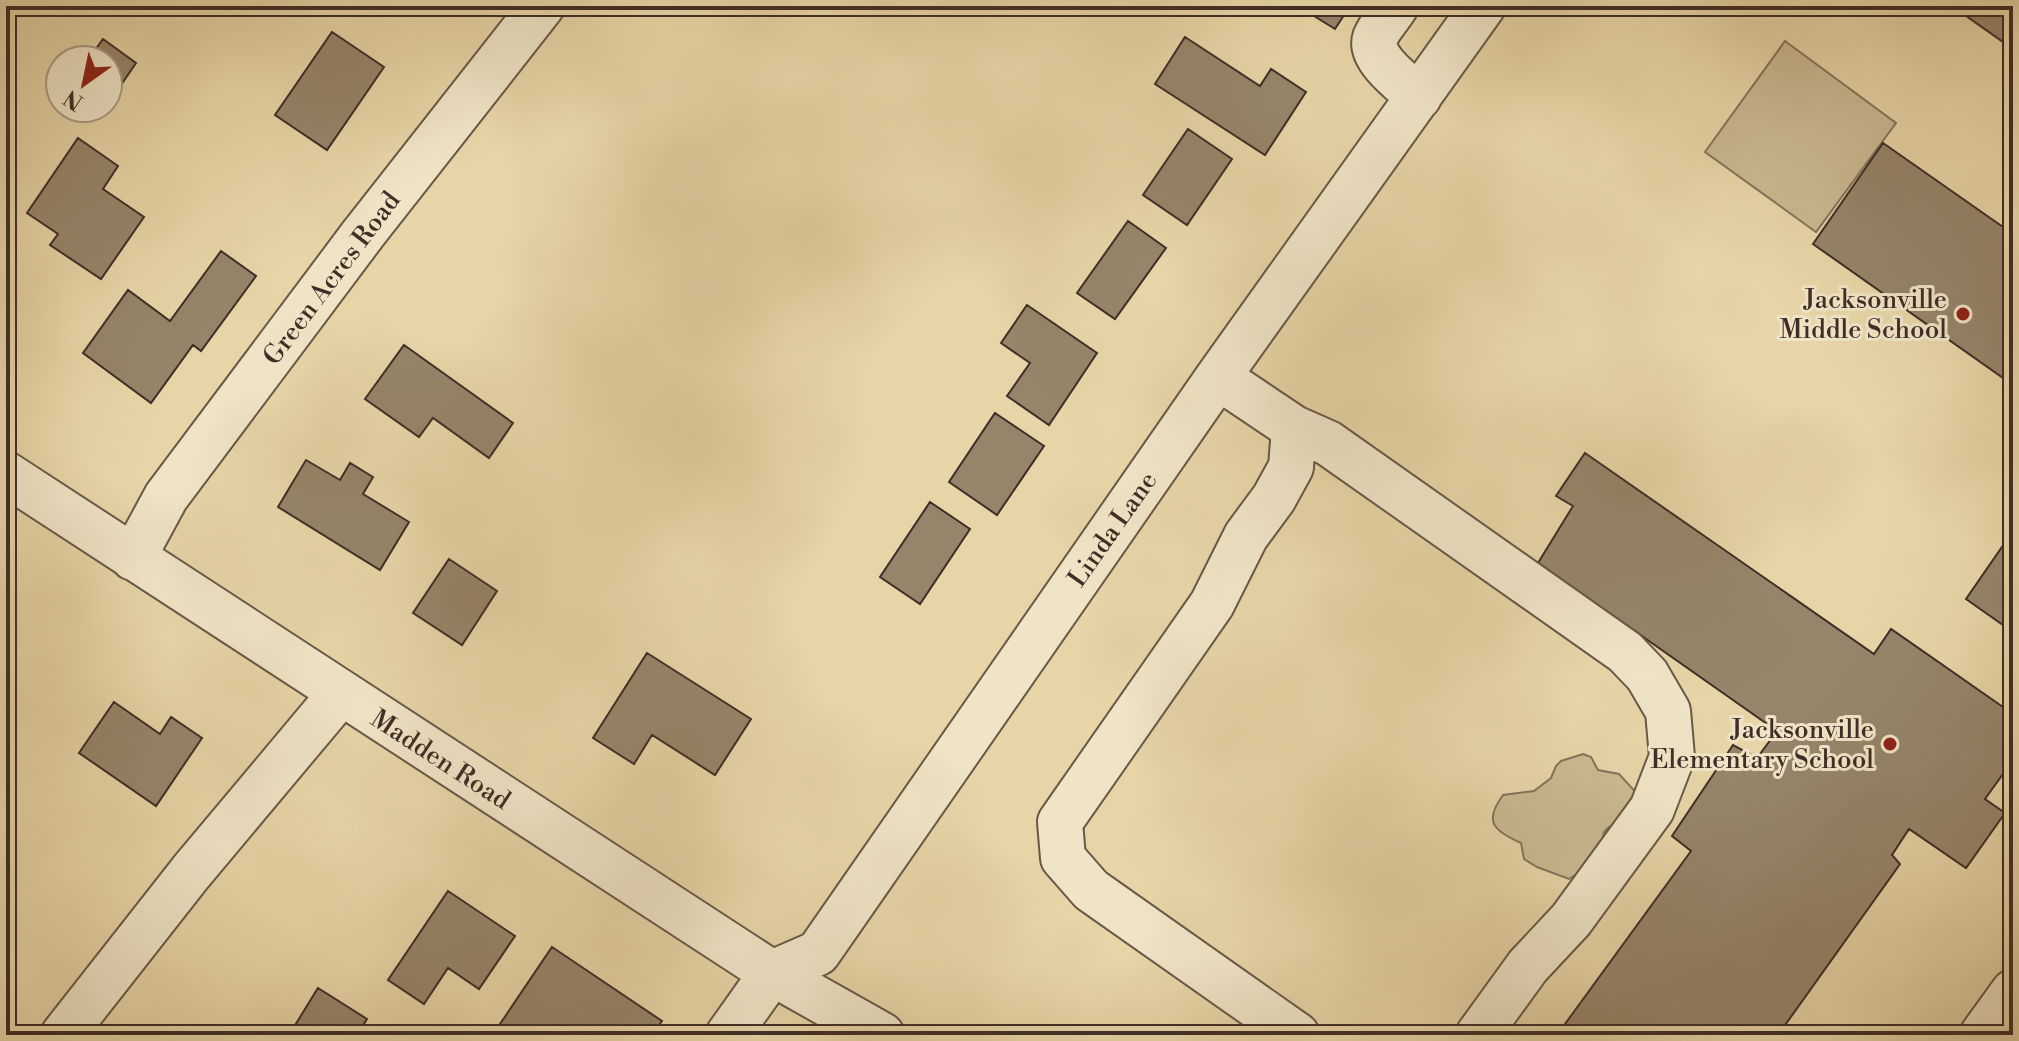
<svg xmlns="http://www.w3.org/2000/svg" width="2019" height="1041" viewBox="0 0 2019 1041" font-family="'Libre Bodoni',serif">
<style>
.green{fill:#cab991;stroke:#84745c;stroke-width:2}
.building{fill:#96856a;stroke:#3f2e27;stroke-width:2}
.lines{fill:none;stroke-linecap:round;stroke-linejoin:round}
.minor-casing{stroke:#695847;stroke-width:48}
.minor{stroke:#efe4c6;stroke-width:44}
.poi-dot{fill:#8f2418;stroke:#efe4c6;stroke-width:3}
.labels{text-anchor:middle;stroke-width:6;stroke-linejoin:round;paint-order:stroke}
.street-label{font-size:26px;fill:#3f2e27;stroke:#efe4c6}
.poi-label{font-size:26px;fill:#3f2e27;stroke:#efe4c6;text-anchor:end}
</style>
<rect width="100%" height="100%" fill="#e7d5a7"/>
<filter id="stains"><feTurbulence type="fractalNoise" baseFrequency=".0025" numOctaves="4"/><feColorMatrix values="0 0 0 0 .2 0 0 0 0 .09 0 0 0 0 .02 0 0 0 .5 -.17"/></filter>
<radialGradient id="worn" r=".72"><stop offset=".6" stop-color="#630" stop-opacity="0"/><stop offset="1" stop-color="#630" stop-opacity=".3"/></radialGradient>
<path class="green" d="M1785,41L1896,123L1816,232L1705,152Z
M1583,754L1591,757L1598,770L1619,774L1642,799L1617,832L1609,827L1604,832C1602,851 1585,870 1569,879L1537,867L1524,859L1521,843C1494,831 1483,822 1503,795L1534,791L1551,778L1556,766L1561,761Z"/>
<path class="building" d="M1298,6H1350L1335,29Z
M1952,6H2013V49Z
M332,32L384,67L327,150L275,115Z
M1185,37L1260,86L1271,69L1306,92L1265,155L1155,84Z
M103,39L136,63L108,104V60H88Z
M1188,129L1232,159L1187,225L1143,195Z
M78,138L118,166L103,189L144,217L101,279L50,245L58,234L27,213Z
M1883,143L2013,234V385L1813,244Z
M1128,221L1166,248L1115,319L1077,293Z
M221,251L256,276L201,351L193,345L151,403L83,353L128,290L170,321Z
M1027,305L1097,353L1049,425L1007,396L1030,363L1001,343Z
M404,345L513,423L489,458L433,418L419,437L365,399Z
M995,413L1044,446L997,515L949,482Z
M1585,453L1874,654L1891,629L2013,714V760L1985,799L2005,813L1966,868L1909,829L1892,855L1900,864L1778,1035H1557L1691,851L1672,836L1733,745L1757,758L1777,731L1538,563L1573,506L1556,496Z
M306,460L340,480L350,463L373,477L363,494L409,522L380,570L278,507Z
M930,502L970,529L920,604L880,577Z
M2013,531V632L1966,599Z
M449,559L497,591L462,645L413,613Z
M647,653L751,719L715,775L652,735L634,764L593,738Z
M114,702L160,734L171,717L202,738L156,806L79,753Z
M448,891L515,936L479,989L448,968L424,1004L388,980Z
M552,947L662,1021L652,1035H593L578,1025L571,1035H516L500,1024Z
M318,988L367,1019L357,1035H289Z"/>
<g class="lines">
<defs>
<path id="minor" d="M1396,6C1390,16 1379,27 1375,38C1368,58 1406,85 1419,97
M1218,377L1294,428L1328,443L1625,652L1647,675L1668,711L1672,757L1652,809L1571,920L1528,966L1478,1035
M1294,428L1291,467L1274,498L1246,536L1212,604L1060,822L1063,858L1091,890L1297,1035
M6,474L772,973L882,1035
M133,558L166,497L363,234L542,6
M63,1035L191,872L341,693
M728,1035L772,973L818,953L1218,377L1483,6
M1982,1035L2013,992"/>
</defs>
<use href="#minor" class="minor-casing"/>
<use href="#minor" class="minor"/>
</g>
<g class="poi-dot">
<circle cx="1963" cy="314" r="8"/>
<circle cx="1890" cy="744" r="8"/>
</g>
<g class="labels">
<g class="street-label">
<text transform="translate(331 278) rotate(-53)" y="9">Green Acres Road</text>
<text transform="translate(1112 529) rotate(-55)" y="9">Linda Lane</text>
<text transform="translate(441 759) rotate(33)" y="9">Madden Road</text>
</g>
<g class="poi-label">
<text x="1947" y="308">Jacksonville<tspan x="1947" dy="30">Middle School</tspan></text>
<text x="1874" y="738">Jacksonville<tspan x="1874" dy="30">Elementary School</tspan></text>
</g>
</g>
<rect width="2019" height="1041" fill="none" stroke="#e7d5a7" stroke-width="32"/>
<rect x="8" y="8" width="2003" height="1025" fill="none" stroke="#3f2e27" stroke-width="4"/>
<rect x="16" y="16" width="1987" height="1009" fill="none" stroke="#3f2e27" stroke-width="2"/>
<g transform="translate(84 84) rotate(213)"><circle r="38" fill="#efe4c6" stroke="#a99b86" stroke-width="2"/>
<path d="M0-6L14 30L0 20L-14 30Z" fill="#8f2418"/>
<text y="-12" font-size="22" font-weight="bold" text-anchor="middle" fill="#3f2e27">N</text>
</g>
<rect width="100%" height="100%" filter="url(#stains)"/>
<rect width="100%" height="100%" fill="url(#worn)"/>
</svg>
